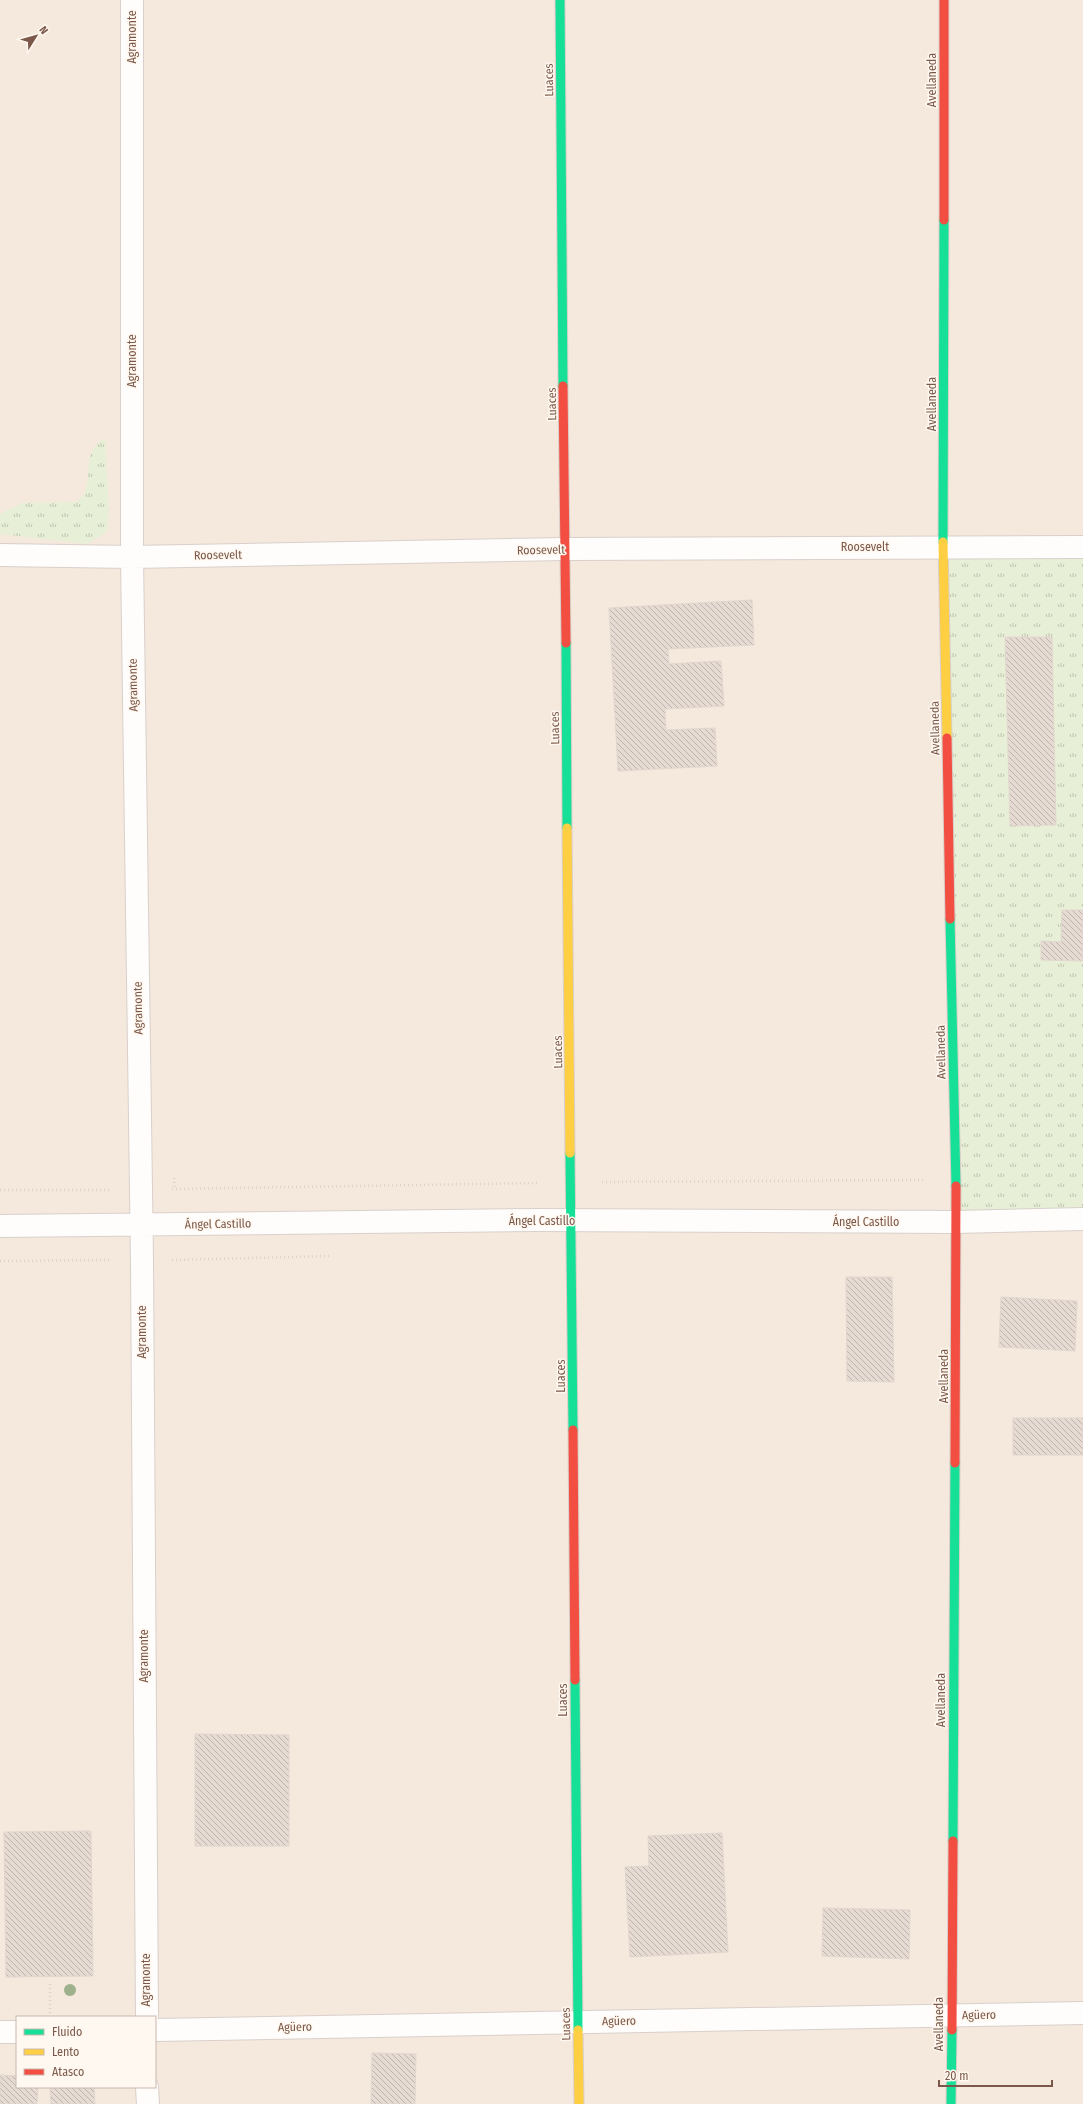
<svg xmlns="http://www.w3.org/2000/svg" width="1083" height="2104" viewBox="0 0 1083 2104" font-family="'Fira Sans Condensed',sans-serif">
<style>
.residential{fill:#f5e8dd;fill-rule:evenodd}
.grass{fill:url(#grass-tufts)}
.building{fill:url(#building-back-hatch);stroke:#e2d6ce}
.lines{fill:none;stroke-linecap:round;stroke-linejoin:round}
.street-casing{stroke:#d9d0cb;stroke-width:24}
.fast-casing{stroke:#d9cec8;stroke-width:11}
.slow-casing{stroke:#d9cec8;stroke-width:11}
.jam-casing{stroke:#d9cec8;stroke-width:11}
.path{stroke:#dcd2ce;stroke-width:2.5;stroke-dasharray:1 3;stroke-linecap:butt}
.street{stroke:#fefdfc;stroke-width:22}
.fast{stroke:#16e098;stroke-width:9}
.slow{stroke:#ffcf43;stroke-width:9}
.jam{stroke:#f24e42;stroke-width:9}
.tree{fill:#9eb18c}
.labels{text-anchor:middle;stroke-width:3;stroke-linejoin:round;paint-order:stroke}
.street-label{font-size:12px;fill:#7b5849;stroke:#fff8f0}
</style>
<defs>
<pattern id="grass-tufts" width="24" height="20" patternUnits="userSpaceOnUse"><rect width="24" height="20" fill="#e7f0d6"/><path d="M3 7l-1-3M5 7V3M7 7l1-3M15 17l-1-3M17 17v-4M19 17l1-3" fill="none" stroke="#c0c5b0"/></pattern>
<pattern id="building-back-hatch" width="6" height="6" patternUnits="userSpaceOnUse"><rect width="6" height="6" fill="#e6dbd3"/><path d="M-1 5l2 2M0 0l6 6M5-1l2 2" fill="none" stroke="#bfb4ad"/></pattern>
</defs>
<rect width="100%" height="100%" fill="#f9f3ed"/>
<path class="residential" d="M0,0H1083V2104H0ZM17,2017H155V2087H17Z"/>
<path class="grass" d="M105,438L109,510L107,532L87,544L0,534V514L22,503L77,502C79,499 84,495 85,492C93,470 81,453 105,438Z
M943,547H1083V1221L956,1222Z"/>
<path class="building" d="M752,600L754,645L668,649L669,664L721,661L724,706L665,709L666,730L715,728L717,766L618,771L609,608Z
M1005,637H1052L1056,825L1010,826Z
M1062,910H1083V961L1041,960V941L1061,942Z
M846,1277H892L894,1382L847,1381Z
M1001,1297L1077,1301L1075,1351L999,1347Z
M1013,1418H1083V1455H1013Z
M195,1734L289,1735V1846H195Z
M91,1831L93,1976L6,1977L4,1832Z
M722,1833L728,1952L630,1957L625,1867L649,1866L648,1836Z
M823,1908L910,1910L909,1959L822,1956Z
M372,2053L416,2054L415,2104H371Z
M0,2075L17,2076V2087H38L37,2104H0Z
M50,2087H94L95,2104H51Z"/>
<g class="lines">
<defs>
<path id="street" d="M132,0V557L142,1260L147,2017
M0,555L132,557L565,549L1083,547
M0,1226L537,1220L956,1222L1083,1219
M155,2030L1083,2013
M0,2032H17
M147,2087L148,2104"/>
<path id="fast" d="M560,0L563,386
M943,542L944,220
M566,643L567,828
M950,919L956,1186
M570,1153L573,1430
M575,1680L578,2030
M953,1841L955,1463
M951,2104L952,2030"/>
<path id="slow" d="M943,542L947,738
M567,828L570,1153
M578,2030L579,2104"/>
<path id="jam" d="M944,220V0
M563,386L566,643
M947,738L950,919
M573,1430L575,1680
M955,1463L956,1186
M952,2030L953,1841"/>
</defs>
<use href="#street" class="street-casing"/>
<use href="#fast" class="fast-casing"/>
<use href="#slow" class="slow-casing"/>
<use href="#jam" class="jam-casing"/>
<path class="path" d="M174,1178L175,1189
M602,1182L925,1180
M172,1189L539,1183
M0,1190H111
M172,1260L329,1256
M0,1261L111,1260
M50,2017V1982"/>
<use href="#street" class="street"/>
<use href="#fast" class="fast"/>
<use href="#slow" class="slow"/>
<use href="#jam" class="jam"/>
</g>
<circle class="tree" cx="70" cy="1990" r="6"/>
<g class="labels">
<g class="street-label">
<text transform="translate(132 37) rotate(-90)" y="4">Agramonte</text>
<text transform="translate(549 80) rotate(-91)" y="4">Luaces</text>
<text transform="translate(932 80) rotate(-90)" y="4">Avellaneda</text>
<text transform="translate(132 361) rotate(-90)" y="4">Agramonte</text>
<text transform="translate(552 404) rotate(-91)" y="4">Luaces</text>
<text transform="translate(932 404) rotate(-90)" y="4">Avellaneda</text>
<text x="865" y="551">Roosevelt</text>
<text transform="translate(541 550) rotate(-1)" y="4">Roosevelt</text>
<text transform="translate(218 555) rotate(-1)" y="4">Roosevelt</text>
<text transform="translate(133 685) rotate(-91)" y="4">Agramonte</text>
<text transform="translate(555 728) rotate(-91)" y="4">Luaces</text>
<text transform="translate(935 728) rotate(-91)" y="4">Avellaneda</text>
<text transform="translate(138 1008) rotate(-91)" y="4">Agramonte</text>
<text transform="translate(558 1052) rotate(-91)" y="4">Luaces</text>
<text transform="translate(941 1052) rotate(-91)" y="4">Avellaneda</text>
<text x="542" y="1225">Ángel Castillo</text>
<text x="866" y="1226">Ángel Castillo</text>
<text transform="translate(218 1224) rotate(-1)" y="4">Ángel Castillo</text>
<text transform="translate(142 1332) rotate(-90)" y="4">Agramonte</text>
<text transform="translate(561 1376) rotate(-90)" y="4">Luaces</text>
<text transform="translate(944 1376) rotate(-90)" y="4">Avellaneda</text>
<text transform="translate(144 1656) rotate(-90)" y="4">Agramonte</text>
<text transform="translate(563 1700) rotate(-90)" y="4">Luaces</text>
<text transform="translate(941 1700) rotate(-90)" y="4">Avellaneda</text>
<text transform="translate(146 1980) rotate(-90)" y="4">Agramonte</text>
<text transform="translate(979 2015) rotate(-1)" y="4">Agüero</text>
<text transform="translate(619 2021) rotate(-1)" y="4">Agüero</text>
<text transform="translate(566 2024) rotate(-91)" y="4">Luaces</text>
<text transform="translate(939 2024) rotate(-90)" y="4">Avellaneda</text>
<text transform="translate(295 2027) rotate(-1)" y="4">Agüero</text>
</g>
</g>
<rect x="16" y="2016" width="140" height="72" fill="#fff8f0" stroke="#cab8ad"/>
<rect x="24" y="2029" width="20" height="6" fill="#16e098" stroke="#cab8ad"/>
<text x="52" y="2036" font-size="12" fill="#7b5849">Fluido</text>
<rect x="24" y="2049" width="20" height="6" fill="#ffcf43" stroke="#cab8ad"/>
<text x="52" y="2056" font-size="12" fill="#7b5849">Lento</text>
<rect x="24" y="2069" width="20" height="6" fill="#f24e42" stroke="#cab8ad"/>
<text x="52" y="2076" font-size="12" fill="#7b5849">Atasco</text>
<g transform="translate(36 36) rotate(53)" stroke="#fff8f0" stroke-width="3" paint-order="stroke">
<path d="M0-3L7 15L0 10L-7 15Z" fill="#7b5849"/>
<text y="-6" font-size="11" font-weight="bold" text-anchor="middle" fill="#7b5849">N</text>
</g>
<path d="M939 2080v6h113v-6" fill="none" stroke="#7b5849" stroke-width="2"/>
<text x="945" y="2080" font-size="12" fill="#7b5849" stroke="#fff8f0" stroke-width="3" paint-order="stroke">20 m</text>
</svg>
